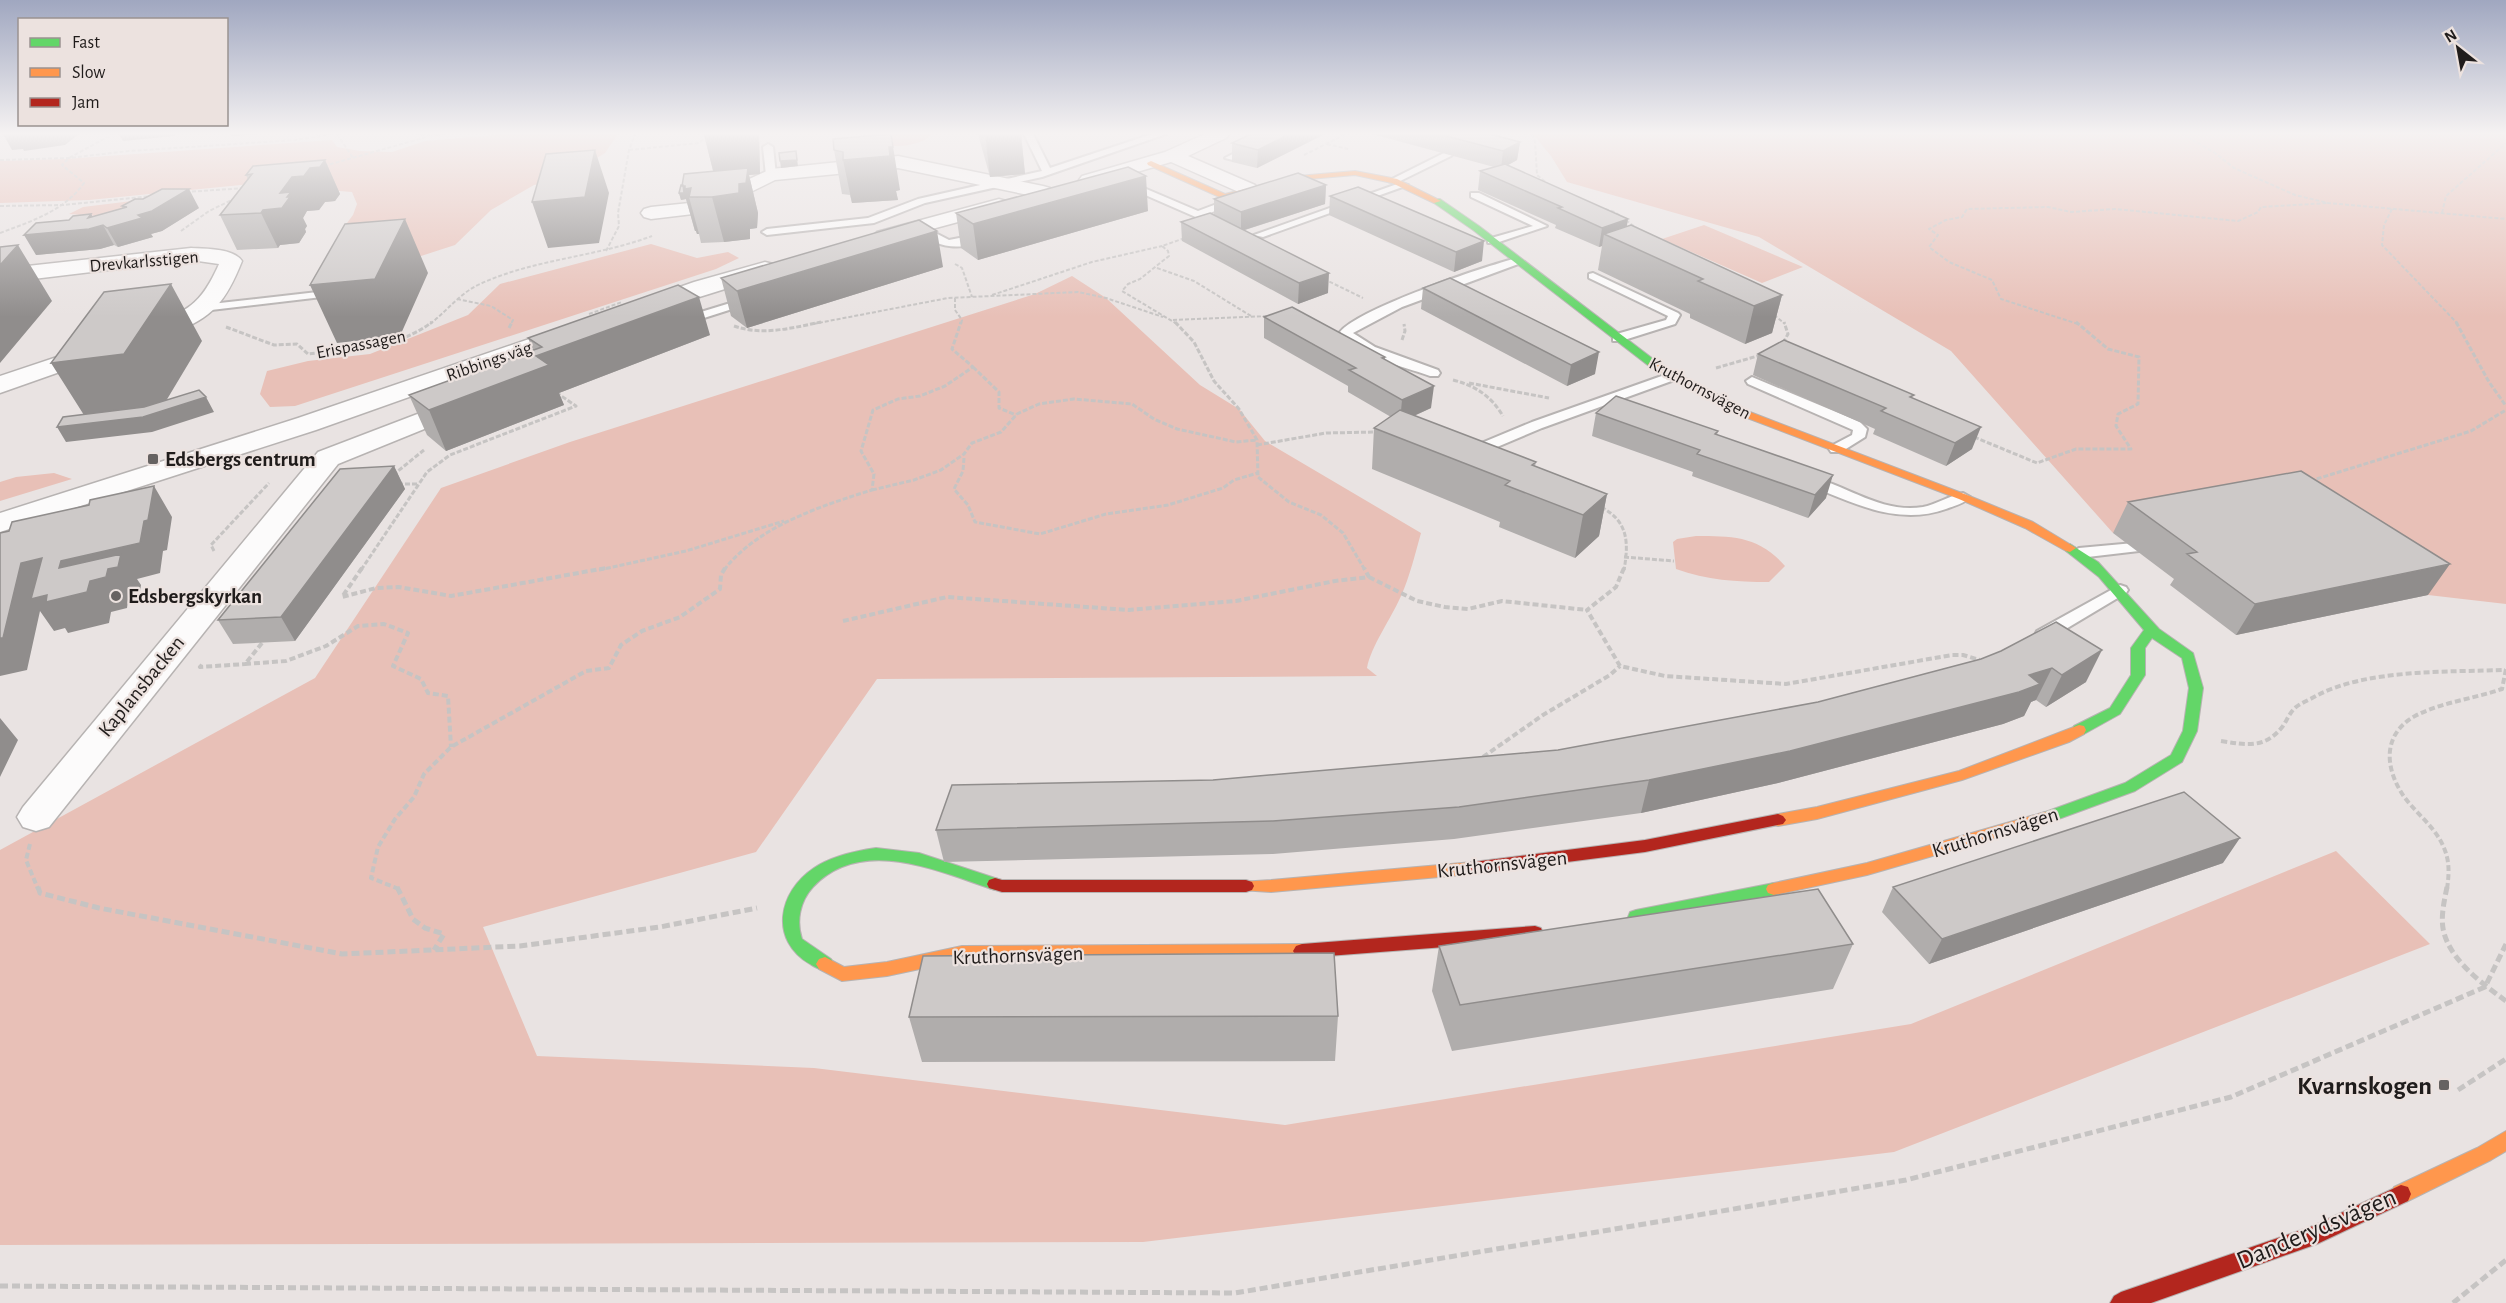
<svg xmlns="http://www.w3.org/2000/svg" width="2506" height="1303" viewBox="0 0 2506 1303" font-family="'Alegreya Sans',sans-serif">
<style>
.green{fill:#e8c0b7}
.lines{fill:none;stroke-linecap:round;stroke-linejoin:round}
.lane-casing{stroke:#b7b3b2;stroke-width:4}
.street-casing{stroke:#b7b3b2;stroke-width:3}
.fast-casing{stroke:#b7b3b2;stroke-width:2}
.slow-casing{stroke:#b7b3b2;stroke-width:2}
.jam-casing{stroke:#b7b3b2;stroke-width:2}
.path-far3{stroke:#c6c4c3;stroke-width:2;stroke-dasharray:4 2;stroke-linecap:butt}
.path-far2{stroke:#c6c4c3;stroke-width:3;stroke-dasharray:5 2;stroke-linecap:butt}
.path-far1{stroke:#c6c4c3;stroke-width:4;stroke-dasharray:6 3;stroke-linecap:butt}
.path{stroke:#c6c4c3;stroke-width:5;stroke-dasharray:8 4;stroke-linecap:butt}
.lane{fill:#fcfbfb;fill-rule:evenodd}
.street{fill:#fcfbfb;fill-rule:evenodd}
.fast{fill:#63d668;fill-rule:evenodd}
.slow{fill:#ff974d;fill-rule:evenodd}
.jam{fill:#b3261e;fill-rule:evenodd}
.wall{fill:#b0adac}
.shaded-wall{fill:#908d8c}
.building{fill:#cdc9c8;stroke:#908d8c;stroke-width:1.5}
.poi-dot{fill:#666261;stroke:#ece2df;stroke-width:2}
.labels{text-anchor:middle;stroke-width:4.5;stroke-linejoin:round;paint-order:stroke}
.far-street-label{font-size:18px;fill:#201c1b;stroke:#ece2df}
.poi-label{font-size:21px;font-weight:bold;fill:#201c1b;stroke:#ece2df;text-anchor:start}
.street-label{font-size:21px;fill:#201c1b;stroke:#ece2df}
.near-poi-label{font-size:26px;font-weight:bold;fill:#201c1b;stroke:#ece2df;text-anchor:end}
.near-street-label{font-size:26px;fill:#201c1b;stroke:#ece2df}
</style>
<rect width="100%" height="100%" fill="#e9e3e2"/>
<path class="green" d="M508,134H618L605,153L559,181L534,185L491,210L455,245L421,256L350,243L338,235L353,215L357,204L352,192L251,184L89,200L0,203V161L65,159L332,140L337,147L360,151L392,152L425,141Z
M867,134H933C915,150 887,147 865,142Z
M1533,134H2506V604L2428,595L2284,501L2113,533L1951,351L1759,237L1567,182L1551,156Z
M140,200L146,203L98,216L69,214L83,207Z
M1704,225L1803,267L1762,283L1662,239Z
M651,244L697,258L728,252L739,258L716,269L295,406L270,407L260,394L267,371L308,361L370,354L468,315L500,284Z
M1072,276L1106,298L1200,385L1239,409L1265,441L1421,533C1415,554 1410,576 1401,596C1391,619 1371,646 1367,668L1377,676L877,679L756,852L483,927L537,1056L814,1068L1285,1125L1911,1024L2336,851L2430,944L1894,1152L1143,1242L0,1245V850L315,678L441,488L570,442L1035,294Z
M54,473L72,479L0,501V482L16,477Z
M1696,536C1733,536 1759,536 1785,566L1769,582C1736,582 1707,580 1676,569L1673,542L1677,539Z"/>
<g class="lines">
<defs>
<path id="lane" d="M1024,134H1033L1050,168L1152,134H1166L1042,177L925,203L874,223L767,235L762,232L767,229L868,218L918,199L1042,171Z
M1271,134H1282L1233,160L1225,158Z
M768,144L773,147L776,175L771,178L766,175L763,147Z
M1448,151L1453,154L1451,156L1396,183L1388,181Z
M1400,183L1408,185L1263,237L1254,235Z
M1144,188L1198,211L1230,199L1239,201L1198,218L1143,194L1127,199L1122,196Z
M1471,193H1479L1547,226L1496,243H1488V239L1533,226L1471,197Z
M922,226L949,240L980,234L985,237C964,253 934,248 917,229Z
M1517,258L1522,261L1521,263L1402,307L1353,333L1375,347L1438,370L1440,373L1438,376H1430C1401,365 1358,359 1340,332C1360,308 1483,267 1517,258Z
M1593,273L1678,313L1680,315L1675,324L1621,341H1613V335L1666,320L1668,316L1589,278V274Z
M335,290L339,291V295L211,310L205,307L211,304Z
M750,297L756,300L754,302L682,325L676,321L678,319Z
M1673,372L1679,376L1677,379L1542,428L1490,450L1484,461H1474L1472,458L1479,444L1532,422Z
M1752,377L1860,422L1867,429L1865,437L1841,452H1831L1829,449L1831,446L1852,435L1853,430L1748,384L1746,381Z
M1809,476C1846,485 1882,514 1923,507C1937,504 1949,496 1963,493L1970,497C1965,503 1954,506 1946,509C1896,527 1849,501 1804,483L1802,480Z
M2134,543L2139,545L2142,548L2139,551L2079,558L2071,553L2079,548Z
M2120,585L2126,587L2128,590L2126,593L2049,639H2037L2035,635L2037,631Z"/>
<path id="street" d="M1205,134H1229L1226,138L1188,156L1255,185L1258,189L1255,193H1241L1171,162L1089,186L1082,184L1079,180L1082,176L1165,152Z
M898,156L1043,186L1050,188L1053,192L1050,196L1043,198L898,168L775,180L710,212L651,219L644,217L641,213L644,209L651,207L699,202L771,169Z
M999,199L1006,201L1009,205L1006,209L884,242L877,240L873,236L877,232Z
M191,248C206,249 233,248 242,261C226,301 213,318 172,333C160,337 152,342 140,339L136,334L140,329C183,312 199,310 219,264L191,260L0,283V269Z
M765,262L773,264L776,269L773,274L648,313L640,311L636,306L640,301L694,282Z
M573,324L581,326L585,331L581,336L316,430L0,532V513L298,418Z
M96,344L105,346L108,351L105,356L0,393V376Z
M462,397L471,400L475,405L471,410L338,464L49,827L36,831L23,827L17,817L23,807L318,452Z"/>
<path id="fast" d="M1434,199H1440L1479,226L1657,362V366H1649L1473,230L1434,203Z
M2070,544L2098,562L2159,629L2193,653L2203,688L2197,731L2182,762L2135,791L2045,824L2040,822L2037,818L2040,814L2125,783L2171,755L2183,731L2189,688L2182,658L2152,638L2145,648V675L2120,714L2084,734H2074L2072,730L2074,726L2110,708L2131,675V648L2144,630L2099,577L2066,551L2064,548Z
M876,848L919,853L1001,880L1003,884L1001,888L995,890C939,872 863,835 813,887C800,901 796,921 802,939L831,959L834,964L831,969C823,972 817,968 810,964C769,940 778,892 814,868C832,856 855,851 876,848Z
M1774,883L1780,885L1782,889L1780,893L1774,895L1636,924L1630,922L1628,917L1630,912L1636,910Z"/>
<path id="slow" d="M1151,161L1225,194L1298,176L1355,171L1397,179L1441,201L1434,203L1392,183L1355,175L1298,180L1224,199L1148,165L1147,163Z
M1653,361L1750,412L1967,495L2033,522L2076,548L2070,552L2066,551L2025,528L1959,499L1742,416L1649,366L1648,364Z
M2079,725L2084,726L2086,730L2084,734L2069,742L1962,780L1817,819L1778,826L1773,824L1770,820L1773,816L1778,814L1817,807L1959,771Z
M2045,812L2050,814L2053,818L2050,822L1867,875L1774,895L1768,893L1766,889L1768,885L1774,883L1867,863Z
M1473,862L1479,864L1481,868L1479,872L1473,874L1271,892L1240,890L1238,886L1240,882L1271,880Z
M1302,944L1308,946L1311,951L1308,956L1302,958L962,960L887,976L842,981L819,969L816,964L819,959L825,957L844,967L887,962L962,946Z
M2506,1131V1151L2491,1160L2408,1201L2401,1203L2394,1201L2391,1194L2394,1187L2477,1148Z"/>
<path id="jam" d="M1778,814L1783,816L1786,820L1783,824L1645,852L1473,874L1467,872L1465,868L1467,864L1473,862L1645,840Z
M995,878L1002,880H1246L1252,882L1254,886L1252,890L1246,892H1002L989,888L987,884L989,880Z
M1535,926L1541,928L1543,933L1541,938L1535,940L1302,958L1296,956L1293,951L1296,946L1302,944Z
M2401,1185L2408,1187L2411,1194L2408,1201L2317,1244L2151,1303H2110L2114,1296L2121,1292L2313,1226Z"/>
</defs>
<use href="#lane" class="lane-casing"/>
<use href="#street" class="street-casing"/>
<use href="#fast" class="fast-casing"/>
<use href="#slow" class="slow-casing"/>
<use href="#jam" class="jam-casing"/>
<path class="path-far3" d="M337,134L353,158
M415,134L428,135
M1532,134L1535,141L1537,175L1549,185
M2182,134L2215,153L2234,168L2295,195L2328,203L2506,219
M436,135L447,134
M1327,144L1348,149
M629,150L699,143L710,134
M1304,155L1346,134
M0,160L69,158L129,151L296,140L331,134
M324,166L437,134
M186,192L245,188
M0,206L63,205L152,196
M1605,209L1615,212L1639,230
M2392,209L2384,225L2382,245L2458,324
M2442,213L2446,196L2506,143
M181,231L209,211L236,198
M0,233C32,221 64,211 84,183L62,165L69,158L113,134
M606,251L619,226L618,213L629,150L635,134
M955,264L962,268L972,297
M1157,268L1194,281L1251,316
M1324,279L1363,298
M992,295L1092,262L1162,246
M955,298V310L962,320L961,324
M457,299L491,306L513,320L511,324
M589,314L622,302
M1774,315L1785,324
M1173,320L1270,316
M430,324C447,311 460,293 480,284C534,259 596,257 652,236
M813,324L948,298L1078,292L1106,298L1163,317
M1177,324L1122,291L1128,284L1140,279L1169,256L1168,251L1162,246L1185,238
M2078,324L2001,299L1992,280L1949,262L1929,247L1938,235L1929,229L1946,220L1962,217L1967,209L2048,207L2071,212L2115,209L2238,221L2258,212L2261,207L2328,203"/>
<path class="path-far2" d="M1175,322L1194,342L1214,381L1239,409L1257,440L1258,477L1289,502L1321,515L1343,533L1365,570
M2456,322L2489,382L2506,406
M734,326C762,336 792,328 821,322
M226,327L274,345L297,344L308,354C349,349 397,349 432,322
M509,328L512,322
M1402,340L1405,331L1404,324
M1783,343L1788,334L1784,322
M973,367L999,392V408L1016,415
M1716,368L1761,355
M1453,380C1476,386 1491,396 1503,416
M1469,383L1549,398
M1974,437L2037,463L2076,449H2131L2116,426L2118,414L2138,404L2139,357L2108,349L2076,322
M1257,445L1326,433L1378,432
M964,458L963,471L954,489L968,505L975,522L1040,534L1106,514L1168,505L1223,488L1234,480L1258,473
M393,475L424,450
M2310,481L2471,431L2506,410
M398,484H419
M872,490L914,480L941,470L964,454L972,443L1001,432L1017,414L1039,404L1074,399L1132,404L1154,419L1177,429L1236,442L1257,440
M1601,507C1628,521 1629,542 1624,570
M214,551L211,545L269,483
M1624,557L1674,561
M361,570L427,472L450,455L576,406L557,393
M599,570L686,551L784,521
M724,570C758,526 821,506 872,490L874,474L861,451L873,410L898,399L920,396L945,386L973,367L952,349L961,322"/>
<path class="path-far1" d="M362,568L342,597L376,588L399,587L451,596L606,568
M1624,568L1616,587L1587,610L1620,666L1665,676L1786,684L1952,655H1963L1980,660
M1369,577L1417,601L1445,607L1468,609L1502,601L1587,610
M843,621L947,597L1129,610L1236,601L1335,581L1369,577L1364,568
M262,643L245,664L286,661L326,646L358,626L384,624L408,633L393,666L421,679L428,693L448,696L451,747
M202,665L200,667L245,664
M2221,741C2247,745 2265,749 2283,726C2287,720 2290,712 2296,707C2301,703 2309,700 2316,696C2366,669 2449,672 2505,670
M1483,757L1543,715L1610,675L1620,666
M30,844L26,860L38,889
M399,889L371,878L378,847L395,819L414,797L424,774L451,747L586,671L609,668L621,645L642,631L680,617L720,589L721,575L725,568
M2447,889C2449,875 2450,862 2444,848C2436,828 2418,815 2405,798C2385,770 2381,735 2415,716C2442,702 2473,699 2502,689L2506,669"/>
<path class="path" d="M38,887L40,893L99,908L342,954L520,946L660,927L757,908
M397,887L413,919L425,928L444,934L434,950
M2447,887C2444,902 2440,919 2444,933C2452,962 2483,984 2506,1001
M2458,1090L2506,1059
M0,1286L1235,1293L1906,1180L2231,1097L2485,987L2506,944
M2453,1303L2506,1260"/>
<use href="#lane" class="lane"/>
<use href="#street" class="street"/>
<use href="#fast" class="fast"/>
<use href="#slow" class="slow"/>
<use href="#jam" class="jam"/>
</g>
<path class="wall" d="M704,134H759L760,174L749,175L758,213L757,228L750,229V239L724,242L701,243L699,234H697L696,231H695L686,199L681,200L679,193L683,185L713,171Z
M978,134H1021L1025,174L990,177Z
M1325,134L1257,168L1232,162V143Z
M1372,134H1490L1520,142L1517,160L1508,165L1627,227L1782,295L1772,333L1745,344L1690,318V314L1598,270L1602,246L1599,247L1555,228L1556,225L1478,190L1480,171L1494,167Z
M833,139L900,190L896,191L898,200L852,203L850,195L842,194L834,150Z
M325,160L340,194L335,201L325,202L319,210L307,211L303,218L307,226L305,229L306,232L299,243L280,245L278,248L237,250L220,215L248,180L246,175Z
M1326,185L1325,204L1245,230L1328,293L1298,304L1182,241L1181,222L1214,215V199Z
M1330,196L1482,261L1454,272L1329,215Z
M122,206L199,208L162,231L151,234L153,237L118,247L114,245L100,249L36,255L69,220L91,214L93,217L122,208Z
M1148,211L978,260L961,248L956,213Z
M943,267L747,328L731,316L721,278Z
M1423,288L1595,374L1567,386L1421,309Z
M1264,317L1385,357V360L1431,408L1414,416L1536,462L1535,466L1607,494L1599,536L1575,558L1499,527L1500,522L1372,469L1374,428L1391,417L1348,392V386L1264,338Z
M710,335L559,393L564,405L446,451L427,435L409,395L533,350L528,338Z
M1758,354L1913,398L1972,449L1946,466L1873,434L1875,429L1753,375Z
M1596,413L1718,431L1717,435L1826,498L1808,518L1692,476L1693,472L1592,436Z
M394,466L405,489L295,641L233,644L218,620Z
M2128,502L2428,595L2236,635L2170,585L2174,579L2113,533Z
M2056,622L2086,682L2046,707L2036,700L2031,702L2024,716L2003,724L1778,783L1641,813L1454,839L1273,854L944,862L936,830L1213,780L1558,750L1818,702L1981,659L2001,651Z
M2223,863L1929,964L1882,912L1893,887Z
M1853,944L1833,989L1452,1051L1432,991L1439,946Z
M1338,1016L1335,1061L922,1062L909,1017Z"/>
<path class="shaded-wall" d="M3,134H79L65,145L24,151L23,149L12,150Z
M119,134H176L174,136L123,141Z
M231,134H258L232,136Z
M716,134H759L760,174L749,175L758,213L757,228L750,229V239L724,242L712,197L715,178L704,135Z
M891,134L900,190L896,191L898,200L852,203L843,160L889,147Z
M985,134H1021L1025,174L990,177Z
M1289,134H1325L1257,168L1258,150Z
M1520,142L1517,160L1501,169L1503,151Z
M595,150L609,193L599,243L548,248L532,202Z
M796,151L798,166L781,168L780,161Z
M325,160L340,194L335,201L325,202L319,210L307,211L303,218L307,226L305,229L306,232L299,243L280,245L278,248L261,213L280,193L292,177Z
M1146,176L1148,211L978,260L973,224Z
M697,184L698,190V198L697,197H689L699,234H697L696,231H695L686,199L681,200L679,193L682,186Z
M1326,185L1325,204L1241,231V212Z
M189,189L199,208L162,231L151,234L153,237L118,247L107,228L138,215Z
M91,214L98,227L103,225L114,245L100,249L36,255L24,235L88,218Z
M405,219L428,273L400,336L337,343L310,285Z
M1628,219L1625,238L1604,234L1602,246L1599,247L1602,228Z
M937,231L943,267L747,328L737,291Z
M1484,241L1482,261L1454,272L1456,252Z
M18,245L52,301L0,363V265Z
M1329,273L1328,293L1298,304L1299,283Z
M171,284L202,341L160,411L206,397L214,412L152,432L66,442L57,427L89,423L51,363Z
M1782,295L1772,333L1745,344L1754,306Z
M699,297L710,335L559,393L564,405L446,451L429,410L536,356Z
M1599,352L1595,374L1567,386L1571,365Z
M1434,386L1431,408L1400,422L1402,400Z
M1981,427L1972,449L1946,466L1955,443Z
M394,466L405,489L295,641L281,617Z
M1833,475L1826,498L1808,518L1815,495Z
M154,486L172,517L167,550L163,551L160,573L137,579L141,585L139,598L128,600L127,608L111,612L109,623L68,633L65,628L54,631L40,611L27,670L0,676V638L21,563L42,558L59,568L61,561L144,521Z
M1607,494L1599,536L1575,558L1583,515Z
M2450,564L2428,595L2236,635L2255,604Z
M2102,650L2086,682L2046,707L2062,675Z
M2052,668L2036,700L2031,702L2024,716L2003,724L1778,783L1641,813L1649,780Z
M0,718L18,740L0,777Z
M2240,838L2223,863L1929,964L1942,939Z"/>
<path class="building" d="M891,134L893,147H889L890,156L843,160V152L834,150L833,139Z
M1251,134H1289L1258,150L1232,143Z
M1439,134H1490L1520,142L1503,151Z
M595,150L585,197L532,202L546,154Z
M796,151L797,160L780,161L779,153Z
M325,160L320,167L310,168L304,176L292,177L280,193L291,192L287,197H290L282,208L263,210L261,213L220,215L252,174L246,175L253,166Z
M1505,164L1628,219L1602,228L1558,208L1562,207L1480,171Z
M1128,167L1146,176L973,224L956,213L1047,189Z
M748,168L746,183L739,184V193L712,197H689L691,188L685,189V186H682L684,174Z
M1298,173L1326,185L1241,212L1214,199Z
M681,185H683L684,193H679Z
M1358,187L1484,241L1456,252L1330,196Z
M162,189H189L152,211L138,215L142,218L107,228L103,225L89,229L24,235L36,223L69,220L73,216L91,214L88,218L127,207L122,206L135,199H143Z
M1210,213L1329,273L1299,283L1181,222Z
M405,219L375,279L310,285L345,224Z
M919,220L937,231L737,291L721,278Z
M1631,225L1782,295L1754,306L1698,281L1703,279L1604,234Z
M18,245L0,265V247Z
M1450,278L1599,352L1571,365L1423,288Z
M171,284L124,354L51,363L104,292Z
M678,285L699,297L536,356L549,365L429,410L409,395L542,347L528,338Z
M1292,307L1385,357L1382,358L1434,386L1402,400L1349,370L1356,368L1264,317Z
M1784,340L1914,395L1910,397L1981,427L1955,443L1881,411L1886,408L1758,354Z
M199,390L206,397L143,417L57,427L63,417L144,407Z
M1616,396L1718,431L1715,434L1833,475L1815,495L1697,454L1700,450L1596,413Z
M1400,410L1536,462L1532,465L1607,494L1583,515L1505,485L1510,481L1374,428Z
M394,466L281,617L218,620L340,469Z
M2301,471L2450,564L2255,604L2187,554L2197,552L2128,502Z
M154,486L148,520L144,521L140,543L61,561L59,568L121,554L118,567L108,569L106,577L90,581L87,592L46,602L47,595L31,599L42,558L21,563L3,638H0V533L9,531L12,522L89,505L90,500Z
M2056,622L2102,650L2062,675L2052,668L2029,675L2040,684L2019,692L1790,751L1649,780L1459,807L1273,821L936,830L952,785L1213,780L1558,750L1818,702L1981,659L2001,651Z
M2184,792L2240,838L1942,939L1893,887Z
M1818,889L1853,944L1460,1005L1439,946Z
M1334,953L1338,1016L909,1017L923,956Z"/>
<linearGradient id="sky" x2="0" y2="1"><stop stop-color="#a0a7c0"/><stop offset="0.42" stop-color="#f5f2f2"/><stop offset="1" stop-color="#f5f2f2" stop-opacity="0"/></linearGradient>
<rect width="2506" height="317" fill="url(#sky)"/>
<g class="poi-dot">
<rect x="147" y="453" width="12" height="12" rx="3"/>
<circle cx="116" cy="596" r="6"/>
<rect x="2438" y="1079" width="12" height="12" rx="3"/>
</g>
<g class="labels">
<g class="far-street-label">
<text transform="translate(144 261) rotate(-5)" y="6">Drevkarlsstigen</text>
<text transform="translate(361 344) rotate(-11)" y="6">Erispassagen</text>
<text transform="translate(489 361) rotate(-19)" y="6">Ribbings väg</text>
<text transform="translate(1700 388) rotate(28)" y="6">Kruthornsvägen</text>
</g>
<g class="poi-label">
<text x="165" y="466">Edsbergs centrum</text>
<text x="128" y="603">Edsbergskyrkan</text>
</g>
<g class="street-label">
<text transform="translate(141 686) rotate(-51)" y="7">Kaplansbacken</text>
<text transform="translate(1995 832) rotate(-17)" y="7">Kruthornsvägen</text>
<text transform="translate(1502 864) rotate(-6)" y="7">Kruthornsvägen</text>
<text transform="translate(1018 955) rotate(-2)" y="7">Kruthornsvägen</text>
</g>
<g class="near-poi-label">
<text x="2432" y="1094">Kvarnskogen</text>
</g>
<g class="near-street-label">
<text transform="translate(2316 1228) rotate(-23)" y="9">Danderydsvägen</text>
</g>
</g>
<rect x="18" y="18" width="210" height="108" fill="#ece2df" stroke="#9a9391" stroke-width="1.5"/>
<rect x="30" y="38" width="30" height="9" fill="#63d668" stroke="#9a9391" stroke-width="1.5"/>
<text x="72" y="48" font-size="18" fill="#201c1b">Fast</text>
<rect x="30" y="68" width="30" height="9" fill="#ff974d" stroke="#9a9391" stroke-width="1.5"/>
<text x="72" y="78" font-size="18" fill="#201c1b">Slow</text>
<rect x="30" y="98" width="30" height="9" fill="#b3261e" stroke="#9a9391" stroke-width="1.5"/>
<text x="72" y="108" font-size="18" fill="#201c1b">Jam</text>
<g transform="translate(2458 48) rotate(329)" stroke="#ece2df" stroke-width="4.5" paint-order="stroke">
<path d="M0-4.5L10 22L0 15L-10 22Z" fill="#201c1b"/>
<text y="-9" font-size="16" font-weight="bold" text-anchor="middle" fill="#201c1b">N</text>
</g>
</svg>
